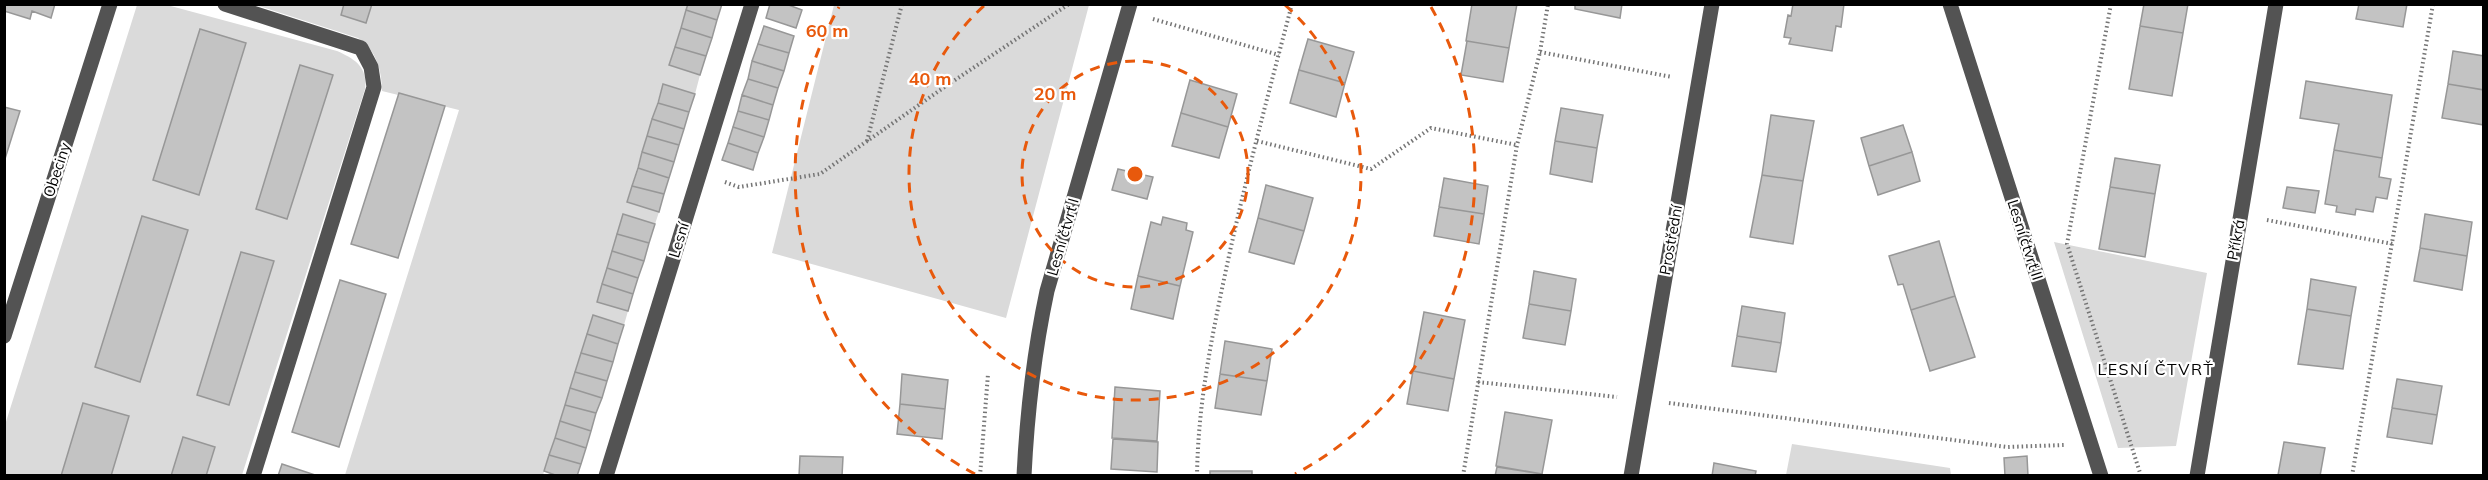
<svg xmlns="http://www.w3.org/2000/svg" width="2488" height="480" viewBox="0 0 2488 480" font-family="Mulish,sans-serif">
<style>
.green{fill:#dadada}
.building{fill:#c3c3c3;stroke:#979797;stroke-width:1.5}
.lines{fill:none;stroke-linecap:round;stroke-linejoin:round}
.path{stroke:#757575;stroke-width:4;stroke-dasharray:1.5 3;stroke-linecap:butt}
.minor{stroke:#535353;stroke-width:15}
.ring{fill:none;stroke:#e8590c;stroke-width:3;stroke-dasharray:10 8}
.labels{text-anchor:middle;stroke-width:4.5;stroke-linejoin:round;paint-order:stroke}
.street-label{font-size:15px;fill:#000;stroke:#fff}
.neighbourhood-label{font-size:16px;letter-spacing:1.5px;fill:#000;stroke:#fff}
.centre{fill:#e8590c;stroke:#fff;stroke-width:3}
.ring-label{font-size:18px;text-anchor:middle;font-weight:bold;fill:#e8590c;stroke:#fff;stroke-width:4.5;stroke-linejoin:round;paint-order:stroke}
</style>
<rect width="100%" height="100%" fill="#fff"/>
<path class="green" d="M137,5H167L337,51C355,59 368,67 365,89L242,475L5,476V425Z
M256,5H688L669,65L700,75L695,94L663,84L627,201L659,212L655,224L623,215L597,301L628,311L624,325L593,316L543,475H345L459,110L382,91C382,71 376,49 358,38Z
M834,5H1089L1006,318L772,253Z
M2054,242L2207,273L2176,446L2118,448Z
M1792,444L1950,468L1951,475H1786Z"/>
<path class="building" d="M4,4H55L51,18L32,11L30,19L4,11Z
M344,4H372L366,23L341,15Z
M688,4H722L717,20L686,10Z
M770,4H786L802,10L796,28L766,18Z
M1472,4H1517L1509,48L1466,41Z
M1575,4H1622L1620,18L1575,9Z
M1793,4H1844L1841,27L1836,26L1832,51L1789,44L1791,38L1784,37L1788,15L1791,16Z
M2144,4H2188L2183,33L2140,26Z
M2359,4H2407L2403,27L2356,19Z
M686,10L717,20L712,38L681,28Z
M764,26L794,36L789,53L758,44Z
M2140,26L2183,33L2172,96L2129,89Z
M681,28L712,38L706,56L675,47Z
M200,29L246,43L199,195L153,180Z
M1308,39L1354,52L1345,83L1299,70Z
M1467,41L1509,48L1503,82L1461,75Z
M758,44L789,53L784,71L752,61Z
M675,47L706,56L700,75L669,65Z
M2453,51L2484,56V90L2448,84Z
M752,61L784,71L778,88L748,79Z
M300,65L333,75L287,219L256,209Z
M1299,70L1345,83L1336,117L1290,103Z
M748,79L778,88L773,105L742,95Z
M1190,80L1237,94L1228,127L1181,113Z
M2306,81L2392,95L2382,158L2334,150L2339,124L2300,118Z
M663,84L695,94L689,112L658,103Z
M2448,84L2484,90V125L2442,118Z
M399,93L445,106L398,258L351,244Z
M742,95L773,105L769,120L738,111Z
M658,103L689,112L684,129L652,119Z
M4,107L20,111L4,162Z
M1561,108L1603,115L1597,148L1555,141Z
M738,111L769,120L764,137L733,127Z
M1181,113L1228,127L1219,158L1172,146Z
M1771,115L1814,121L1803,181L1762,175Z
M652,119L684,129L679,145L647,136Z
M1903,125L1912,152L1869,166L1861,138Z
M733,127L764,137L758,153L728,143Z
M647,136L679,145L674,162L642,152Z
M1555,141L1597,148L1592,182L1550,174Z
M728,143L758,153L753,170L722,160Z
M2334,150L2382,158L2379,177L2391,179L2387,199L2376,197L2373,212L2356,209L2355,215L2336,212L2337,206L2325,204Z
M642,152L674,162L669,178L638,168Z
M1912,152L1920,181L1878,195L1869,166Z
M2115,158L2160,165L2155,194L2110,187Z
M638,168L669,178L664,194L632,186Z
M1118,169L1153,177L1147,199L1112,190Z
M1762,175L1803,181L1793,244L1750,237Z
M1444,178L1488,186L1484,214L1439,207Z
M1266,185L1313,198L1304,231L1258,218Z
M632,186L664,194L659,212L627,202Z
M2110,187L2155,194L2145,257L2099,249Z
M2287,187L2319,191L2315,213L2283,208Z
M1439,207L1484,214L1479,244L1434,236Z
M623,214L655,224L649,243L617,234Z
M2425,214L2472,222L2467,256L2420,248Z
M142,216L188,230L140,382L95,367Z
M1163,217L1187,223L1186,230L1193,232L1180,286L1138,276L1151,222L1161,225Z
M1258,218L1304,231L1294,264L1249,252Z
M617,234L649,243L644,261L612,251Z
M1939,241L1955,296L1911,310L1903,284L1898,285L1889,256Z
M2420,248L2467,256L2462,290L2414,281Z
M612,251L644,261L638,278L607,268Z
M241,252L274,261L229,405L197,395Z
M607,268L638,278L633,294L602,284Z
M1534,271L1576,279L1571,311L1529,304Z
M1138,276L1180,286L1173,319L1131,309Z
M2311,279L2356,287L2351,316L2307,309Z
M340,280L386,294L339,447L292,432Z
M602,284L633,294L628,311L597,302Z
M1955,296L1975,357L1930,371L1911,310Z
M1529,304L1571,311L1565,345L1523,338Z
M1742,306L1785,313L1781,343L1737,336Z
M2307,309L2351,316L2343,369L2298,364Z
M1424,312L1465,320L1454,379L1413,371Z
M593,315L624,325L618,344L587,334Z
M587,334L618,344L613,362L581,353Z
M1737,336L1781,343L1776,372L1732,366Z
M1225,341L1272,349L1267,381L1220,374Z
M581,353L613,362L607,381L575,372Z
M1413,371L1454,379L1448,411L1407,404Z
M575,372L607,381L602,398L570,388Z
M902,374L948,380L945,409L900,404Z
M1220,374L1267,381L1261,415L1215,408Z
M2397,379L2442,386L2437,415L2392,408Z
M1115,387L1160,391L1157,441L1112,438Z
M570,388L602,398L596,413L565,405Z
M83,403L129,416L111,476H61Z
M900,404L945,409L942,439L897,434Z
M565,405L596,413L591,431L560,421Z
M2392,408L2437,415L2432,444L2387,437Z
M1505,412L1552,420L1542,474L1496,466Z
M560,421L591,431L586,448L555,438Z
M183,437L215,447L206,476H171Z
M555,438L586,448L581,464L549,455Z
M1113,439L1158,442L1157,472L1111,469Z
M2284,442L2325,448L2320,476L2278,475Z
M549,455L581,464L577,476H558L544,471Z
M800,456L843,457L842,476H799Z
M2027,456L2028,476H2005L2004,458Z
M1714,463L1756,471L1755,476H1712Z
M282,464L318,476H278Z
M1497,467L1542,474L1541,476H1495Z
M1210,471H1252V476H1210Z"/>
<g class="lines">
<path class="path" d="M2111,4L2067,244L2141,476
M1153,19L1279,55
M1540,52L1672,77
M867,141L902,4
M1257,141L1371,169L1431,128L1517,145
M725,182L739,187L820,174L946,86L1069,4
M2267,220L2393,244
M1478,382L1617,397
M1669,403L2007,447L2064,445
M980,476L988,374
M1197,476C1198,402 1212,336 1227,265C1246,177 1269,91 1292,4
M1463,476L1517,145L1540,52L1548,4
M2352,476L2433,4"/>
<path class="minor" d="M225,4L361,48L371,67L374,87L253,476
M1950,4L2101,476
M4,336L110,4
M606,476L752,4
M1024,476C1027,414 1034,352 1047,291L1130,4
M1631,476L1712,4
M2197,476L2276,4"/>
</g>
<g class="ring">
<circle cx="1135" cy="174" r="113"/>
<path d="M1285 5A226 226 0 1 1 985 5"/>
<path d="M975 474A340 340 0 0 1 839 7M1431 7A340 340 0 0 1 1295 474"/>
</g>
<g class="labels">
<g class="street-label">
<text transform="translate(57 170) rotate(-72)" y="5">Obeciny</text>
<text transform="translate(1063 237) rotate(-74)" y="5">Lesní čtvrť I</text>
<text transform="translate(679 240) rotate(-73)" y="5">Lesní</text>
<text transform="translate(1671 240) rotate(-80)" y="5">Prostřední</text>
<text transform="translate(2025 240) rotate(72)" y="5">Lesní čtvrť II</text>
<text transform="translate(2236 240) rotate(-80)" y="5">Příkrá</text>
</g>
<g class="neighbourhood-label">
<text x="2156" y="375">LESNÍ ČTVRŤ</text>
</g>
</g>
<circle cx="1135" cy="174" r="9" class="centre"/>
<g class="ring-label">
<text x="827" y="37">60 m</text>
<text x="930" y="85">40 m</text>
<text x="1055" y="100">20 m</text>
</g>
<rect width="2488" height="480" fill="none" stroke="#000000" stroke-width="12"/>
</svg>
